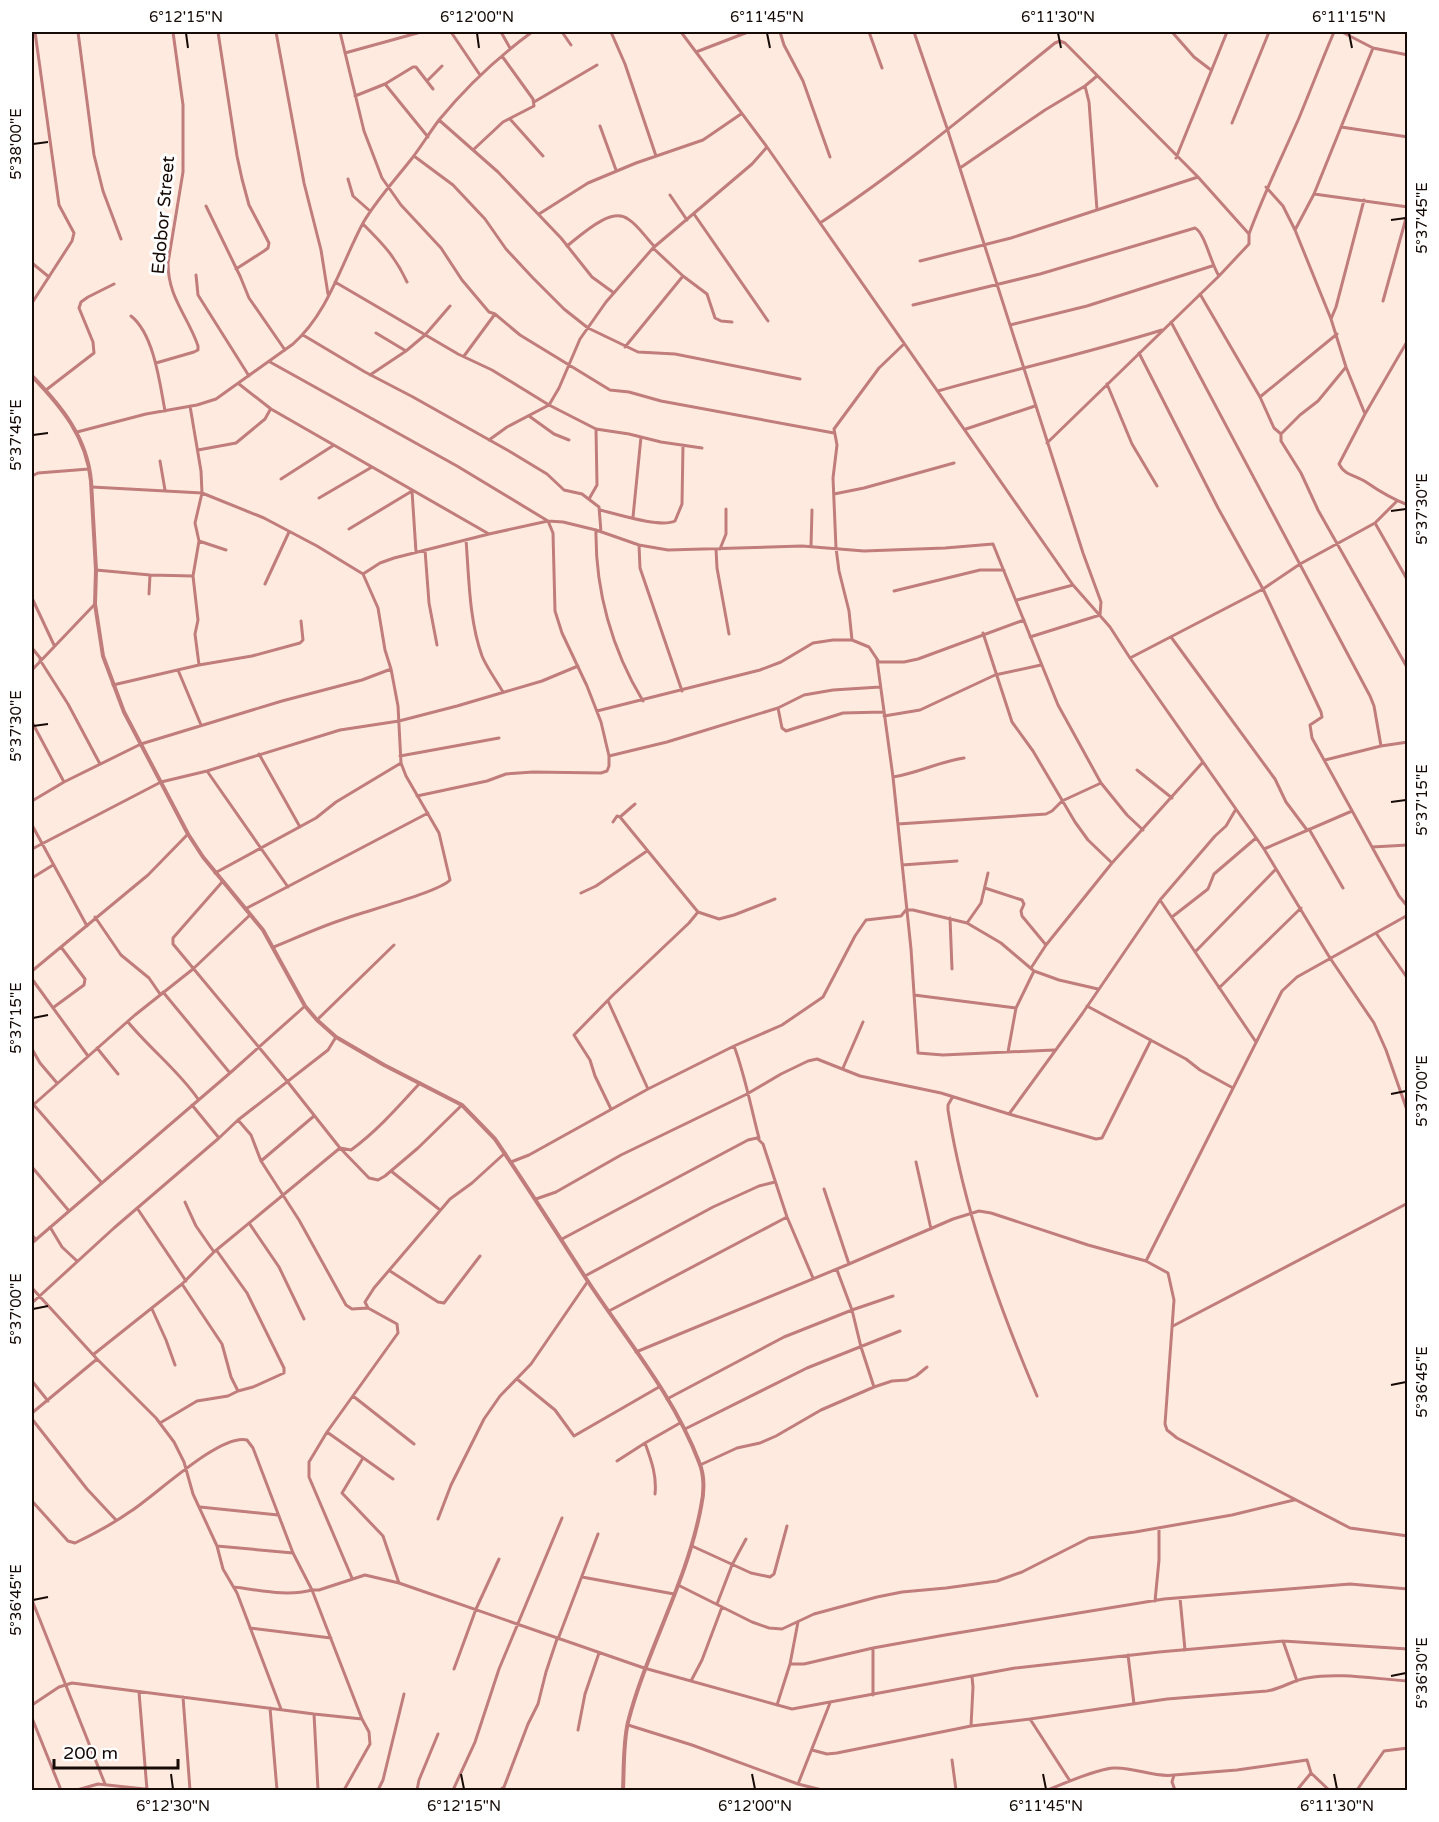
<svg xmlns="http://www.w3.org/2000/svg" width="1439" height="1822" viewBox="0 0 1439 1822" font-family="'Varela Round',sans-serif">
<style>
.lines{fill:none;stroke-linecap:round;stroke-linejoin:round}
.minor{stroke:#c07d7b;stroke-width:3}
.tertiary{stroke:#c07d7b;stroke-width:4}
.ticks{fill:none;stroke:#160b06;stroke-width:2}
.labels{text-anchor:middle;stroke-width:6;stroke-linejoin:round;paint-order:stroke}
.street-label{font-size:18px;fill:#160b06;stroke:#fff}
.neatline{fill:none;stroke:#160b06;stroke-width:2}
.ticks-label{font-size:15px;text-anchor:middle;fill:#160b06}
</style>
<rect width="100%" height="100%" fill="#ffeadf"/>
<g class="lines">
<path class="minor" d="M78,32L94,155L103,191L121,239
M218,32L237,156L242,179L249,205L269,243L268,248L264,251L236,269
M276,32L304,183L321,250L328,294
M340,32L364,131L382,178L401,205L441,248L462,280L489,312L495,314L520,335L610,390L629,392L661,401L834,433
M451,32L480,75
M501,32L510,48
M562,32L571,45
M611,32L625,64L656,156
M681,32L767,147L1073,585L1110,627L1130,658L1264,849L1330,958L1374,1023L1386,1050L1408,1113
M780,32L784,45L803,81L830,157
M869,32L882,68
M914,32L947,128L1083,553L1101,602L1100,615L1030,637
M1172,32L1194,57L1211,70
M1342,32L1373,48L1408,55
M696,52L748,32
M345,53L421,32
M427,81L442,66
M385,84L413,67H416L433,89
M1085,86L1089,102L1097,210
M355,96L385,84L428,137
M534,102L597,65
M510,119L543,156
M439,120L498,172L561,238L592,277L614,293
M1232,123L1269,32
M600,126L616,170
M1341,127L1408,137
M473,150L503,122L534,106L533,99L502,56
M414,156L453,185L485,219L506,249L533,278L564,309L588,328L638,352L675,354L800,379
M1176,158L1227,32
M960,168L1045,110L1085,86L1097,76
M348,179L353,196L370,211
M1266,187L1283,206L1295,230L1331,319L1346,367L1365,414
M1314,194L1408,207
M670,195L687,220
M206,206L240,276L249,298L285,350
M539,214L588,183L636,163L703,140L741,114
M694,214L768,321
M820,223C902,169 978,105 1055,43L1060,41L1065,43L1198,177L1249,234V244L1219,276L1047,443
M363,224C382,243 395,256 407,282
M1295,230L1314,194L1373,48
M1249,234C1264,193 1282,157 1299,118C1311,89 1322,60 1334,32
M567,246C580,236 611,206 628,219C638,225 646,238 654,246
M653,248L683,276L707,294L715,318L721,321L732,322
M920,261L1011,238L1198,177
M32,263L49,277
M196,275L198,295L249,376
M335,282L458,354L492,370L549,405L596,429L629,434L661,442L702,448
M1200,294L1260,397L1274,428L1281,434
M1383,301L1408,211
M32,303L72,241L74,233L59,205L35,32
M913,305L1040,274L1195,228C1205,233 1211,264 1219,276
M131,316C154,334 160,384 165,411
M1331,319L1336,307L1364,200
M1171,322L1370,696L1374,706L1381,746
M1010,325L1087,306L1212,266
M376,333L406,351
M303,335L365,372L413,397L509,451L547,474L564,490L582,494L599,507L601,532
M1408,340L1365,414L1339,464C1345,476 1356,475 1366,482C1379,491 1392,499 1408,505
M625,347L683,276
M1139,353L1218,508L1263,589L1321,712L1322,717L1310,725L1312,738L1399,896L1408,907
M464,356L495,314
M270,362L457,466L548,521L553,533L555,611L562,633L587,686L601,722L609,756V766L607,771L601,773L533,772L506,774L487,781L417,796
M156,363L194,352L198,350V346C188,316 168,298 168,263L183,172V105L173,32
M1346,367L1318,401L1300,415L1281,434V441L1301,473L1318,510L1408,669
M370,375L406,351L425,335L450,306
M239,384L271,409L489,534L548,521L563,522L596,530L639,545L668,550L802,546L864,551L945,548L993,544L1058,705L1101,783L1127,815L1143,830
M1107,384L1132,444L1157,486
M46,390L94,353L93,342L79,308L81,302L88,297L114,284
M938,391C1012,370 1088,353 1162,330
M1260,397L1337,334
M529,416L554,434L569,440
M966,429L1035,406
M77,432L146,414L197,405L216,399L293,344C329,312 341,264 363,223C377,199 396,179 413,157C422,145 430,132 439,120C466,87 498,57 532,32
M489,440L507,427L549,405L559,388L580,339L606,302L653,248L752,164L767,147
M198,450L236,443L265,419L270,410
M160,461L165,490
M32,476L38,473L89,469
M281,479L334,445
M92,487L202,493L264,518L317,546L363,574L380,563L394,558L489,534
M834,494L864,488L954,463
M319,498L372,467
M589,499L597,485L596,429
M600,510C617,514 660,528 675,521L682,504L683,445
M633,517L641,437
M1375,523L1408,581
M349,529L412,491L416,552
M596,530C595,590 612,650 643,701
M466,540C469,577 469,620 482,656C487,668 496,680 503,692
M199,541L226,550
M639,545L640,568L682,691
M811,546L812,510
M716,549L717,568L729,634
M720,549L726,534V509
M425,550L429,603L437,645
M96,570L150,575L193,576L199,541L195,523L202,493L201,471L190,406
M193,576L198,620L195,634L199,665
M265,584L289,532
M894,591L980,570H1004
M149,594L150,575
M32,598L54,645
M1017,600L1073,585
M983,633L1012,722L1033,751L1075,822L1088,840L1112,863
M1171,637L1275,779L1286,802L1307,830
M852,640L849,611L839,571L836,548L833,478L837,445L834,429L879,368L904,344
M32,648L41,659
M1130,658L1263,589L1300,564L1375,523L1397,501
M40,660L68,704L100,764
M877,660L893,777L911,949L918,1053L943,1055L1054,1050
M32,670L95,604
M178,670L201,725
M113,685L199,665L252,656L300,643L303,640L301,621
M778,708L782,728L786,731L843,713L883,712
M597,711L760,670L781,662L813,643L833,640H852L869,647L879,662H904L918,659L1024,620
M884,716L920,710L995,675L1041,665
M32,722L64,782
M259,754L300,827
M400,756L499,738
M609,756L667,742L778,708L804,695L833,690L880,687
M1325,760L1381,746L1408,742
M1137,770L1172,798
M207,771L288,887
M893,777C918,773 938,762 964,758
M32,801L64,782L141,744L282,701L362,680L391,669
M613,822L617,816L620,817
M898,824L1046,814L1052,811L1062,801L1101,783
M32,825L87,926
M1309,829L1343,888
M1372,847L1408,845
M32,849L161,782L207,771L340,730L399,721L457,706L542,681L578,666
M1264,849L1352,811
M902,865L957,861
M215,873L316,818L336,802L401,763
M32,878L53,865
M223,881L173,938V944L287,1081L340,1148L369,1178L378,1180L385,1176L418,1148L462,1105
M985,888L1022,900L1024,904L1021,911L1022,916L1046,945
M581,893L596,886L647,851
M1160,900L1256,1042
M247,908L428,813
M698,912L719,919L734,915L775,899
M95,917L121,955L149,978L160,994
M1172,917L1208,889L1214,874L1256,838
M950,918L952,969
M967,923L981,903L988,873
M1376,933L1408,979
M274,947C298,937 322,926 347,918C366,911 439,892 450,880L439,833L406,776L401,763L398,706L391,669L385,650L378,608L363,574
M1195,952L1275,870
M1031,968L1046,945L1112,863L1203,762
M32,971L148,875L188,834
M32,979L88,1056
M1219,988L1301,908
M163,992L230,1073
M914,995L1016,1008
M608,1001L648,1089
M1087,1006L1186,1059L1200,1070L1233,1088
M54,1007L84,985L85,979L61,947
M317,1020L394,945
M128,1022C150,1049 178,1070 198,1099
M336,1037L328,1050L238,1120L251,1135L261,1161L299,1220L346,1305L352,1309L368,1308
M97,1048L118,1074
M32,1049L40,1063L57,1083
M1008,1052L1016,1008L1034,971
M843,1068L863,1022
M952,1098L948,1105V1110C964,1210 998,1304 1037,1396
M33,1104L101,1182
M192,1105L219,1138L238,1120
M32,1106L135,1015L193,969L250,915
M611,1109L595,1076L590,1060L574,1035L613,995L689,923L698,912L620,817L635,804
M1009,1114L1096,1139L1102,1138L1151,1040
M759,1138C751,1108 745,1075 734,1046L782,1025L823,997L855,936L866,920L901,916L906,910H913L967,923L1001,943L1034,971L1059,980L1098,989
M261,1161L314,1116
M511,1162L529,1155L648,1089L734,1046
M916,1162L931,1229
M32,1167L69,1211
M391,1171L440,1210
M824,1189L849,1264
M536,1199L556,1192L621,1155L747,1094L781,1074L808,1061L817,1059L860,1076L941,1093L1009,1114L1082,1014L1160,900L1215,836L1226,826L1236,809
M185,1202L196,1226L214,1252
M137,1208L186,1281
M249,1223L279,1267L304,1319
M50,1227L62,1247L77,1261
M32,1235L36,1240
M562,1239L748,1140L757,1138L763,1144L787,1217L813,1278
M32,1243L230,1073L305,1006
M1146,1261L1282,991L1297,977L1408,915
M837,1270L852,1310L893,1296
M390,1271L438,1302L444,1303L480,1256
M585,1276L713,1207L759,1186L775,1182
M182,1284L222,1344L231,1377L238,1391L253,1387L284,1373V1368L247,1293L217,1251
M32,1288L97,1359L156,1418L174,1442L184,1462L193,1494L217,1546L223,1569L237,1593L281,1709
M32,1303L114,1228L219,1138
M152,1309L166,1340L175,1365
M609,1311L787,1217
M1173,1326L1408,1203
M636,1352L849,1264L953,1219L979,1211L991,1213L1088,1245L1146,1261L1168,1273L1174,1300L1165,1424L1167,1430L1177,1438L1350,1528L1408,1536
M94,1354L182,1284L214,1252L340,1148L351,1150C377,1131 398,1107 420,1083
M517,1379L555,1410L574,1436L659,1387
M32,1381L48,1401
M353,1396L414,1444
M667,1399L784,1337L852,1310L861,1347L874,1387
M32,1413L97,1359
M32,1419L87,1489L116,1520
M160,1423L197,1401L228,1396L238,1391
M685,1429L807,1368L900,1331
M327,1432L393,1479
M363,1458L342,1493L383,1536L399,1583
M617,1461L645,1443
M700,1465L737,1448L760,1443L776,1436L821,1410L874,1387L892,1381L907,1380L916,1376L927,1367
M655,1494C657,1475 651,1460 645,1443L680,1423
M32,1501L68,1541L75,1543C94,1534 114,1523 131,1511C155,1496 220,1433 247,1440L253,1448L293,1553L312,1590C287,1597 259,1590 234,1587
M200,1507L278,1515
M438,1519L451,1485L484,1419L500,1396L531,1364L588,1281
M217,1546L293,1553
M692,1546L751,1573L770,1577L774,1574L787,1526
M582,1577L674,1594
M352,1578L309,1477V1462L327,1432L398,1333L397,1324L368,1308L365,1302L374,1288L450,1199L472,1183L505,1153
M678,1585L752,1622L769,1628L782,1629L814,1614L877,1597L902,1592L946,1588L997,1581L1022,1572L1089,1538L1135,1532L1232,1515L1294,1500
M1180,1598L1185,1650
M32,1600L105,1784
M1155,1601L1159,1560V1528
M717,1604L732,1565L746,1539
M250,1628L331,1638
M558,1639L598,1534
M1283,1641L1297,1681
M873,1648V1695
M1128,1655L1134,1704
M790,1664L798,1622
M454,1669L476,1609L499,1559
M691,1681L702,1660L722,1607
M139,1692L147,1790
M183,1697L190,1790
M32,1705L59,1687L72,1683L314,1714
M777,1705L790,1664H804L873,1648L945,1635L1164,1599L1350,1584L1408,1589
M270,1708L277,1790
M32,1718L61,1790
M628,1725L692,1745L798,1784L822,1790
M971,1726L973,1687L972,1677
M578,1730L585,1694L599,1653
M812,1750L827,1754L837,1753L971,1726L1030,1719
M952,1760L956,1790
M1174,1775L1237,1770L1307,1760L1311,1773L1329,1790
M1070,1781L1030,1719L1167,1699L1267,1691C1281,1689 1293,1680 1307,1678C1339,1672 1375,1679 1408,1681
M798,1784L830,1703
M77,1790L98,1784L154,1790
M318,1790L314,1714L362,1719L312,1590H319L365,1575L399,1583L644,1668L792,1709L1015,1668L1159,1652L1283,1641L1408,1649
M344,1790L370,1744L369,1732L362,1719
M378,1790L383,1780L404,1694
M417,1790L419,1780L438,1734
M453,1790L475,1742L499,1669L562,1518
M500,1790L504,1787L528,1724L538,1704L546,1672L557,1639
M1048,1790C1065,1783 1096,1769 1114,1768C1135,1767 1154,1778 1174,1775L1172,1782L1175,1790
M1297,1790L1311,1773
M1357,1790L1384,1751L1408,1748"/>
<path class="tertiary" d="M32,376C61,406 87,437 91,481L96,570L95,604L103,656L124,712L188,834L203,857L263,930L305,1006L317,1020L336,1037L384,1065L462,1105L495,1139C527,1186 557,1233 587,1280C626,1339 674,1396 699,1462C705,1476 704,1493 701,1507C687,1582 647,1649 628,1722C623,1744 624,1769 623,1790"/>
</g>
<path class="ticks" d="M186,33L188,48M477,33L479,48M767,33L770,48M1058,33L1061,48M1349,33L1352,48M33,144L48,142M1391,220L1406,218M33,435L48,433M1391,511L1406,509M33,726L48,724M1391,802L1406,800M33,1018L48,1015M1391,1094L1406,1091M33,1309L48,1306M1391,1385L1406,1382M33,1600L48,1597M1391,1676L1406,1673M171,1774L173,1789M461,1774L464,1789M752,1774L755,1789M1043,1774L1046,1789M1334,1774L1337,1789"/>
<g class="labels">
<g class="street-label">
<text transform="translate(163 215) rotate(-85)" y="6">Edobor Street</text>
</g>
</g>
<rect width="1439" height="1822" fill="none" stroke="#ffffff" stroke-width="66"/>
<path d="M54 1759v9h124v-9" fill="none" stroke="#160b06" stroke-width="3"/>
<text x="63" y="1759" font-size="18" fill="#160b06" stroke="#ffffff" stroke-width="4.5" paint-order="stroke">200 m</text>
<rect x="33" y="33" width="1373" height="1756" class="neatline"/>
<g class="ticks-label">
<text x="186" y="22">6°12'15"N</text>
<text x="477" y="22">6°12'00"N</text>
<text x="767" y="22">6°11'45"N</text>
<text x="1058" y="22">6°11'30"N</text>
<text x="1349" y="22">6°11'15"N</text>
<text transform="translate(16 144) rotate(-90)" y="5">5°38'00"E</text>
<text transform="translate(1422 218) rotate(-90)" y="5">5°37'45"E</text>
<text transform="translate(16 435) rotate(-90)" y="5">5°37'45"E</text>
<text transform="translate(1422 509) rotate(-90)" y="5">5°37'30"E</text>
<text transform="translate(16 726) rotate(-90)" y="5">5°37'30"E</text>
<text transform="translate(1422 800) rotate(-90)" y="5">5°37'15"E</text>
<text transform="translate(16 1018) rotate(-90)" y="5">5°37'15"E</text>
<text transform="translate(1422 1091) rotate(-90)" y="5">5°37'00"E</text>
<text transform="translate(16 1309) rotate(-90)" y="5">5°37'00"E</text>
<text transform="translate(1422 1382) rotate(-90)" y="5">5°36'45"E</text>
<text transform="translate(16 1600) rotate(-90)" y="5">5°36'45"E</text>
<text transform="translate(1422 1673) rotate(-90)" y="5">5°36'30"E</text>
<text x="173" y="1811">6°12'30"N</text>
<text x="464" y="1811">6°12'15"N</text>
<text x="755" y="1811">6°12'00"N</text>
<text x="1046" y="1811">6°11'45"N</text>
<text x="1337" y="1811">6°11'30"N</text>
</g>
</svg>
